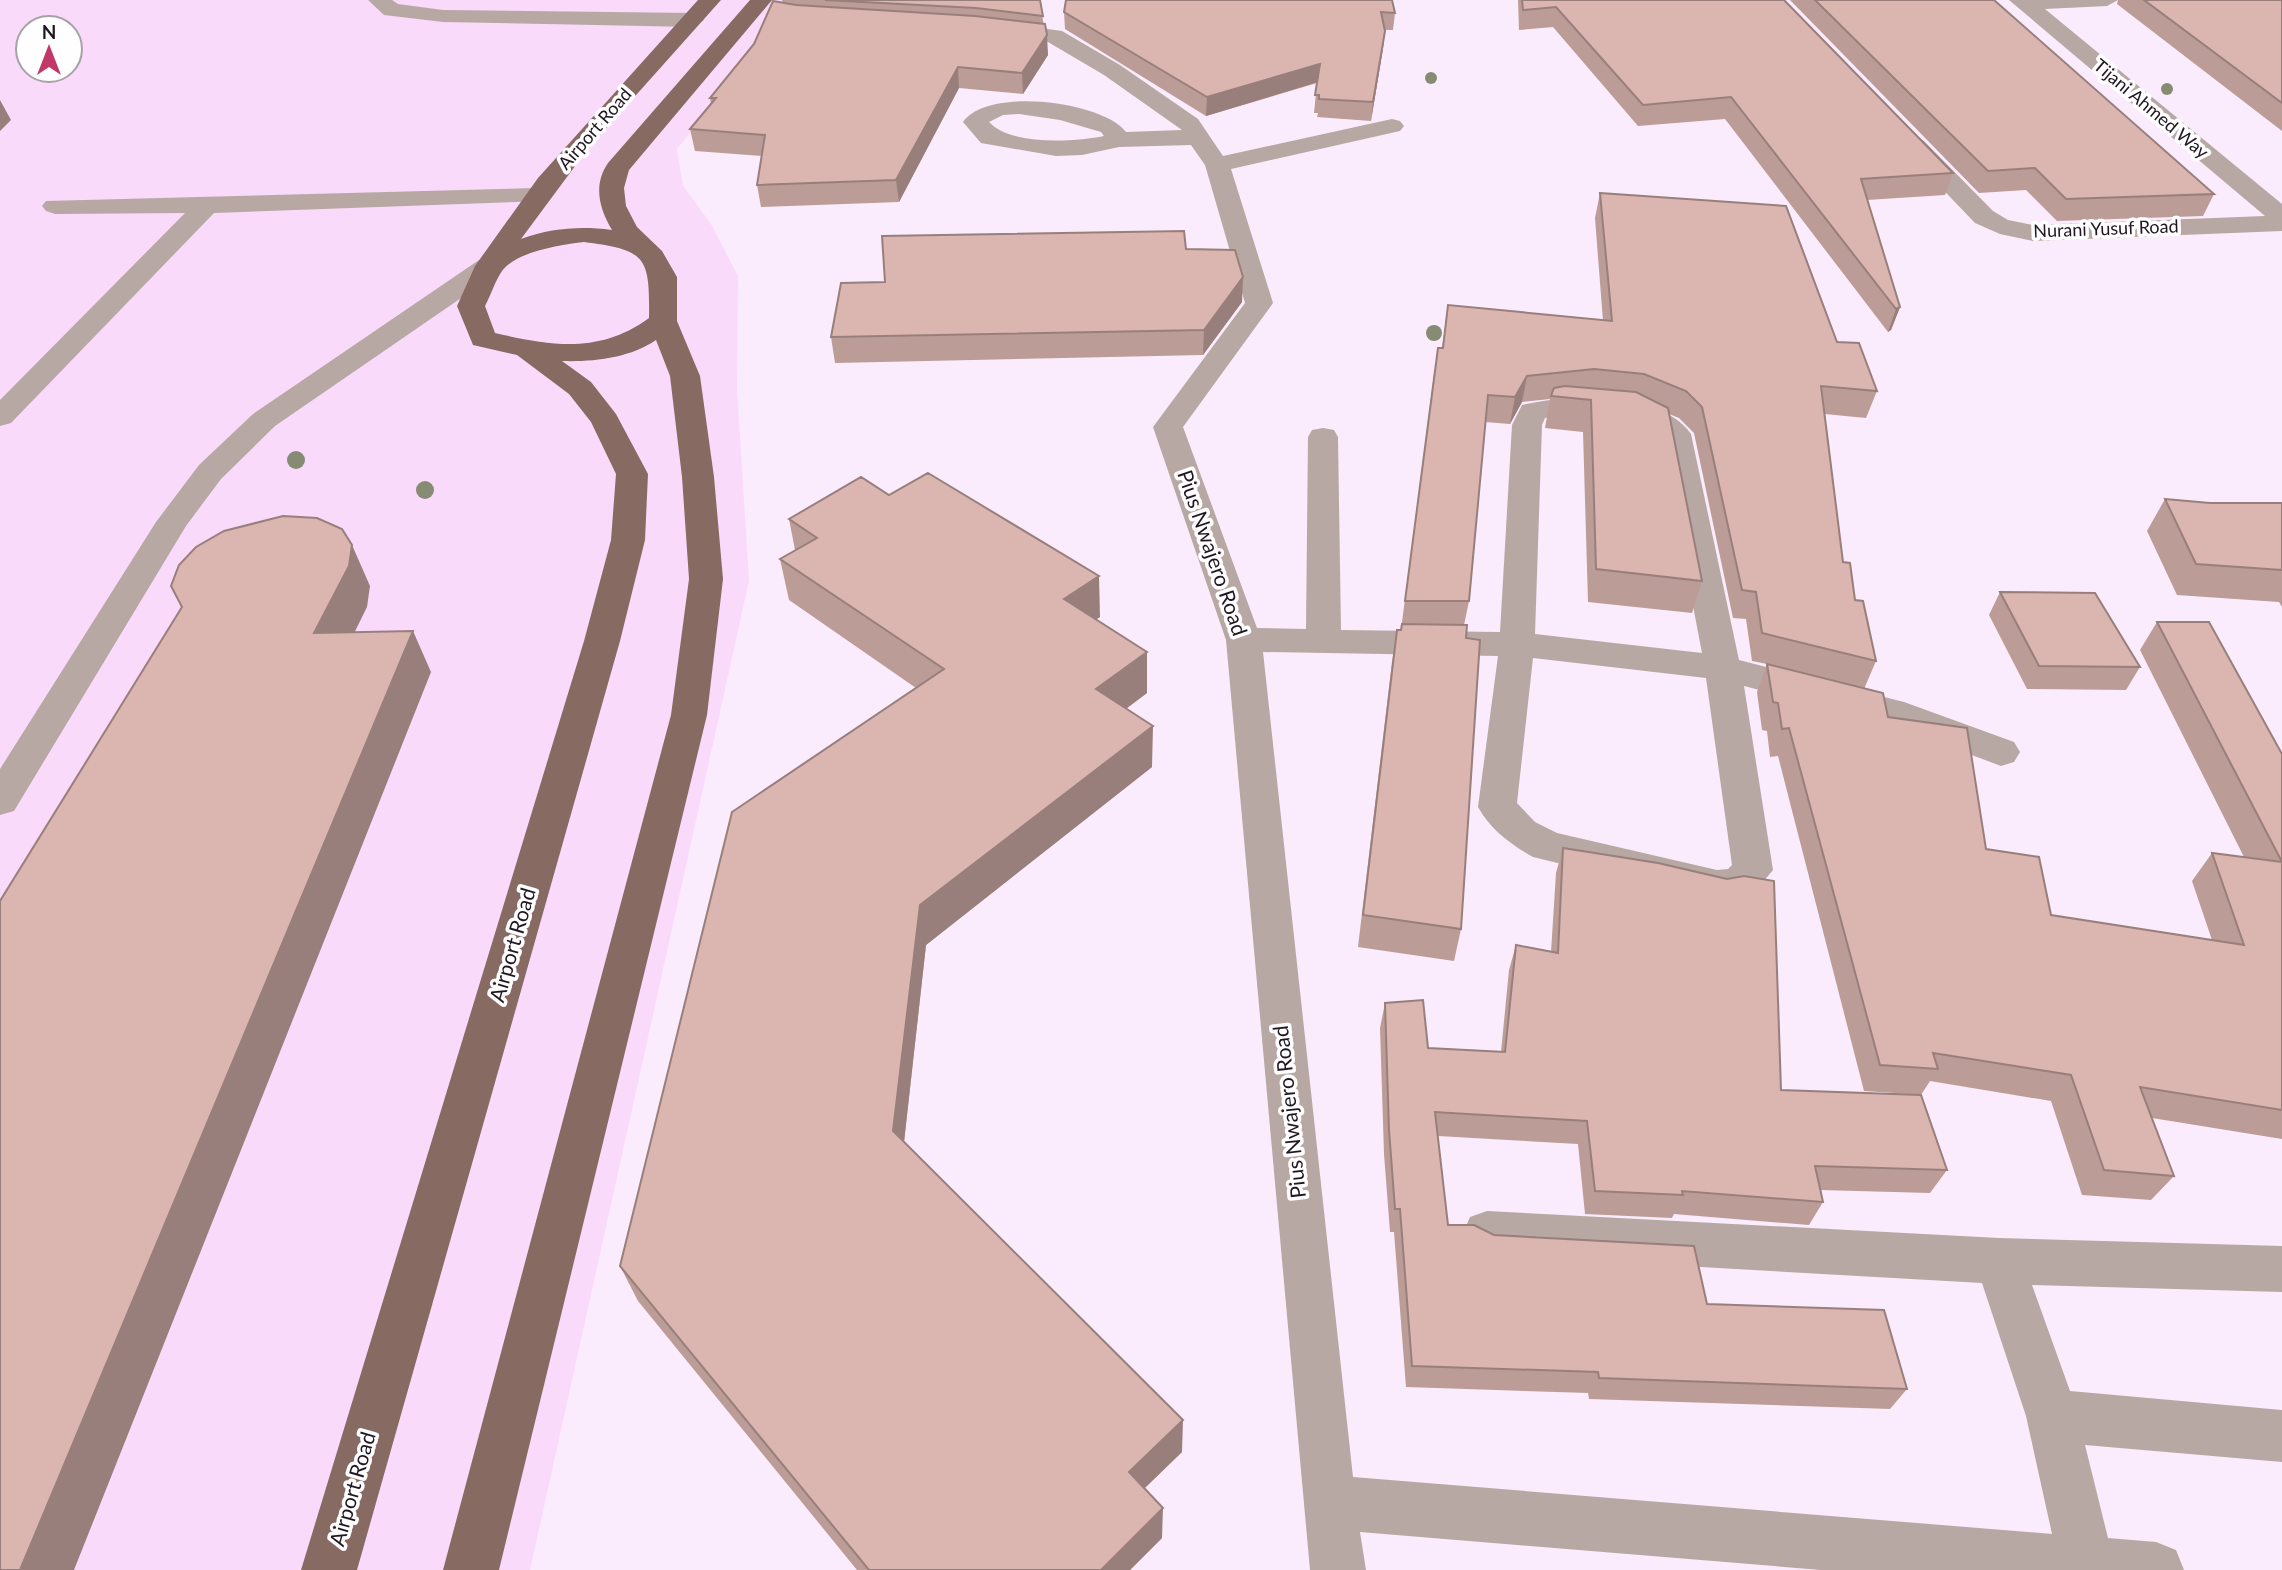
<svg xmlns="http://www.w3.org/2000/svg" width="2282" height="1570" viewBox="0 0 2282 1570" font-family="Lato,sans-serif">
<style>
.built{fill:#f9dafb;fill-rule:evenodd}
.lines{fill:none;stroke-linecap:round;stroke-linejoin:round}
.minor{fill:#b8a8a3;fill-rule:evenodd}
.major{fill:#876b63;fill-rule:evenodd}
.tree{fill:#868c74}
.wall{fill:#bc9c97}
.shaded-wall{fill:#997f7b}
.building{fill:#dbb5b0;stroke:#997f7b;stroke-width:2}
.labels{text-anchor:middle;stroke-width:7;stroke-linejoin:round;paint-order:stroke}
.far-street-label{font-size:18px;fill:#201721;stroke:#fefefe}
.street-label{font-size:21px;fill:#201721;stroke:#fefefe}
</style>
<rect width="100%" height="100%" fill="#faecfc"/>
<path class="built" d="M0,0H797L677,149L683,186L711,224L738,276L737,390L749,581L530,1570H0ZM28,28H70V70H28Z"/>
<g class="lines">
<path class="minor" d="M368,0H392L398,4L443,10L693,13L704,20L693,27L443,22L384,15Z
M2009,0H2118L2107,6L2045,9L2282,204V231L2033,241L2000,234L1975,223L1905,150L1902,145L1905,140H1923L1993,211L2008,220L2033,225L2265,216Z
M995,22L1062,31L1120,65L1198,119L1223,156L1392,119L1400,121L1404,126L1400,131L1231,169L1273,303L1183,427L1257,628L1306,629L1308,437L1312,430L1323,428L1334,430L1338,437L1341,630L1500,632L1512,425L1522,405C1567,394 1662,391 1691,434L1739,660L1904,702L2014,742L2020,752L2014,762L2001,766L1881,721L1744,686L1773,870L1752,895L1717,902L1533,857C1510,844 1491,830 1478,807L1498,656L1263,652L1353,1477L2052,1534L2026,1416L1982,1283L1487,1255L1470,1249L1463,1233L1470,1217L1487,1211L1999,1238L2282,1246V1292L2032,1285L2070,1391L2282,1410V1462L2085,1445L2108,1538L2156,1542L2176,1550L2184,1570H1821L1360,1532L1366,1570H1310L1226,640L1153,427L1245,303L1205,165L1191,145L1119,147L1082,155L1056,156L981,143L963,122C988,86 1104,102 1126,132L1182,130L1104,75L1048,42L987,34L984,29ZM1019,114L1060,120L1101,132L1104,136C1074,142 1011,146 989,122L1003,115ZM1558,415L1629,421L1661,438L1702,653L1535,634L1542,425L1545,418ZM1533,658L1706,678L1732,865L1728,869L1717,870L1557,833L1535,822L1517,803Z
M536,188L545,191L549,196L545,201L214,213L11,423L0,426V400L185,213L55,214L46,211L42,206L46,201Z
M489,258L499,260L503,266L499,272L275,426L221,479L186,526L14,811L0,815V769L156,522L199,465L253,414L479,260Z"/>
<path class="major" d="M698,0H721L587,150L521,239C552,228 580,226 612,230C599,208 593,185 608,163L750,0H772L629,170L624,188L626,206L637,227L662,251L677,277V321L700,376L714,477L723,579L707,715L499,1570H443L671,715L689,579L682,477L670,376L656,340C630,358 593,362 562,361L591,382L616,414L648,474L645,540L620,641L357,1570H301L584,641L611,540L616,474L591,422L569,394L517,355L473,345L457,306L475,266L538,178ZM584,242C646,250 650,256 649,318C600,354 552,346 495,333L485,306C491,295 495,281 502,271C517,251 561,245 584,242Z"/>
</g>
<g class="tree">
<circle cx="1431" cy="78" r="6"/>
<circle cx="2167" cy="89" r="6"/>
<circle cx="1434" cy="333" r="8"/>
<circle cx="296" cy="460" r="9"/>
<circle cx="425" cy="490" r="9"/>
</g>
<path class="wall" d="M782,0H1040L1048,55L1023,94L959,88L899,202L761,207L757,185L762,156L695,151L690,129L711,104L710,98L754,44L783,3Z
M1518,0H1784L1953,173L1945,195L1867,200L1900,307L1891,330L1888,332L1725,119L1638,126L1553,27L1519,30Z
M1790,0H1994L2214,194L2203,216L2057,221L2026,190L1979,193Z
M2118,0H2282V131L2117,4Z
M1064,12L1395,13L1393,30H1385L1383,48L1371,121L1317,117L1318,113H1314L1317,83L1206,116L1065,29Z
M1600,193L1837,342L1877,391L1866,418L1825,414L1843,562L1876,661L1864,689L1888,717L1986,849L2051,915L2212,940L2192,881L2212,853L2244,857L2140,650L2157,622L2282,754V1139L2152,1118L2174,1176L2151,1200L2082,1195L2051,1101L1930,1081L1921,1095L1947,1170L1930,1193L1820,1190L1823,1202L1809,1225L1674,1214L1672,1218L1585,1214L1578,1144L1438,1136L1448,1225L1494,1235L1707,1304L1907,1389L1890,1409L1589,1399L1588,1393L1406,1387L1394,1232H1390L1384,1154L1380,1028L1385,1003L1428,1048L1501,1052L1509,970L1516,945L1551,952L1556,873L1563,848L1781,1090L1910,1094L1864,1091L1778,756L1770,757L1767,731L1762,730L1757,692L1767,664L1752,661L1746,619L1733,618L1694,433L1679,418L1669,414L1702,581L1692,613L1588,602L1583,432L1545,428L1550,399L1522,402L1510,424L1485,422L1469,601L1464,625L1466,638L1461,929L1454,961L1358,947L1392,662L1397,630H1401L1434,374L1442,348L1448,305L1603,321L1595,218Z
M1186,249L1242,302L1203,355L835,363L831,337L885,282Z
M889,495L1100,617L1096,619L1147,652V693L1126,709L1152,767L926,945L904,1142L1182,1452L1144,1489L1162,1538L1130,1570H857L638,1301L620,1266L916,688L789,600L780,559L795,550L789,519Z
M2165,499L2210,503H2282V607L2279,602L2177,595L2147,531Z
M2000,592L2140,667L2126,690L2027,689L1989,615Z"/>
<path class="shaded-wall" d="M1385,31L1383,48L1371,121L1373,102Z
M1047,35L1048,55L1023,94L1022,73Z
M1320,64L1318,82L1206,116L1207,97Z
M958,67L959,88L899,202L896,180Z
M0,100L11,120L0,131Z
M1243,277L1242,302L1203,355L1204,330Z
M1900,307L1891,330L1888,332L1896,309Z
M1527,376L1522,402L1510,424L1515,397Z
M352,545L370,586L367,607L334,674L314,633Z
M1099,576L1100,617L1065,640L1064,599Z
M413,631L431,672L74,1570H20Z
M1147,652V693L1097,730L1096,689Z
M1153,726L1152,767L926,945L901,1169L893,1131L920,905Z
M1183,1420L1182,1452L1129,1503V1472Z
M1163,1508L1162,1538L1130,1570H1101Z"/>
<path class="building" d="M825,0H1040L1043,16L976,8Z
M1066,0H1392L1395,13L1381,12L1385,31L1373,102L1319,99V95H1315L1320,64L1207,97L1064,12Z
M1522,0H1784L1953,173L1861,179L1900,307L1896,309L1731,97L1643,105L1556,7L1523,10Z
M1815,0H1994L2214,194L2066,199L2035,168L1988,171Z
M2144,0H2282V103Z
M773,1L796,5L975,16L1045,24L1047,35L1022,73L958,67L896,180L757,185L765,135L690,129L716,98H710L754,44Z
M1600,193L1786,206L1837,342L1859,343L1877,391L1821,386L1843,562L1850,563L1855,600L1863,601L1876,661L1762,633L1756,592L1742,590L1702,407L1686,391L1644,374L1594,369L1527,376L1515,397L1488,395L1469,601H1405L1438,348H1443L1448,305L1612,321Z
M1184,231L1186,249L1235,250L1243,277L1204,330L831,337L841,283L885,282L882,236Z
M1565,386L1636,392L1668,408L1702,581L1596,569L1591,400L1551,396L1554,388Z
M928,473L1099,576L1064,599L1147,652L1096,689L1153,726L920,905L893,1131L1183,1420L1129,1472L1163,1508L1101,1570H869L620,1266L732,812L944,669L780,559L817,538L789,519L861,477L889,495Z
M2165,499L2210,503H2282V570L2196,564Z
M283,516L317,518L342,529L352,545L349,566L314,633L413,631L20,1570H0V901L182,607L171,586L179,565L196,547L224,531Z
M2000,592L2095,593L2140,667L2039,666Z
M2157,622H2209L2282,754V1110L2140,1087L2174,1176L2104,1170L2071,1075L1933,1053L1938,1069L1880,1065L1789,728L1782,729L1778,703L1773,702L1767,664L1883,693L1888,717L1967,728L1986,849L2039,857L2051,915L2244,945L2212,853L2282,862Z
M1402,624L1467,625L1466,638L1480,640L1461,929L1363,915L1397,630H1401Z
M1563,848L1658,863L1727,879L1744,876L1774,881L1781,1090L1921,1095L1947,1170L1815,1166L1823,1202L1682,1191L1683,1195L1595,1191L1587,1121L1435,1112L1448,1225H1474L1494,1235L1694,1246L1707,1304L1884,1310L1907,1389L1599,1378L1598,1372L1412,1366L1400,1209H1395L1389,1130L1385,1003L1423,1000L1428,1048L1505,1052L1516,945L1558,953Z"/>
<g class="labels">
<g class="far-street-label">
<text transform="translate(2151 109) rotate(40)" y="6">Tijani Ahmed Way</text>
<text transform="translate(595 129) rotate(-49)" y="6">Airport Road</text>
<text transform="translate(2106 229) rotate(-2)" y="6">Nurani Yusuf Road</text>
</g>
<g class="street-label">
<text transform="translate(1212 553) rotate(71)" y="7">Pius Nwajero Road</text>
<text transform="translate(513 945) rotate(-74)" y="7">Airport Road</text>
<text transform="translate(1290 1112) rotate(-96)" y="7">Pius Nwajero Road</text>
<text transform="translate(353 1489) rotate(-74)" y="7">Airport Road</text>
</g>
</g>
<g transform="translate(49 49)"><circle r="33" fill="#fefefe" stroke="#a5a2a6" stroke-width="2"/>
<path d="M0-5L12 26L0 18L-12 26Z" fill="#c23668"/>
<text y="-10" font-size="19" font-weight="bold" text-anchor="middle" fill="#201721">N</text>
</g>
</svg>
